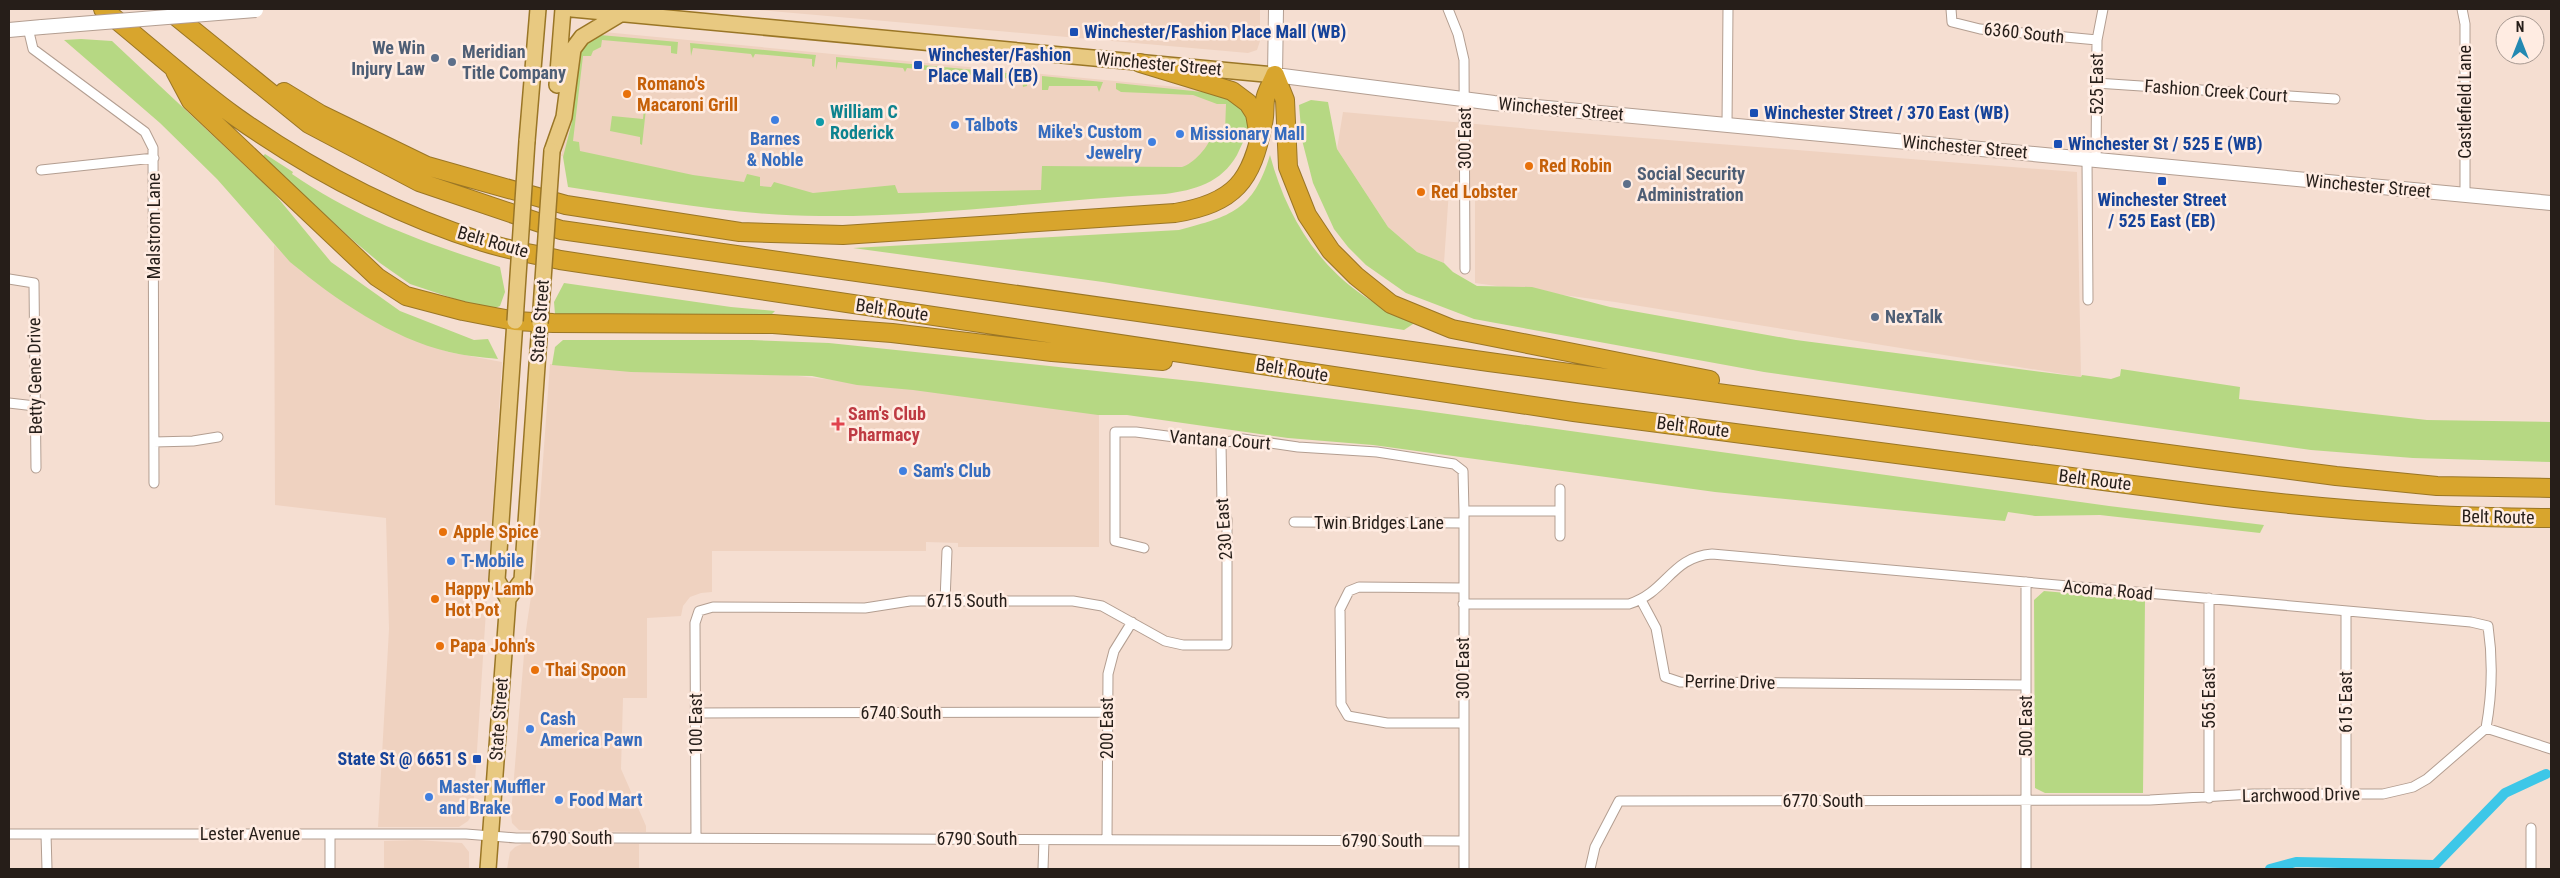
<svg xmlns="http://www.w3.org/2000/svg" width="2560" height="878" viewBox="0 0 2560 878" font-family="'Roboto Condensed',sans-serif">
<style>
.built{fill:#efd2c0}
.green{fill:#b6d883}
.lines{fill:none;stroke-linecap:round;stroke-linejoin:round}
.canal{stroke:#3dc7e8;stroke-width:10}
.street-casing{stroke:#b39e91;stroke-width:11}
.secondary-casing{stroke:#b39e91;stroke-width:16}
.primary-casing{stroke:#9a7626;stroke-width:18}
.highway-casing{stroke:#9a7626;stroke-width:20}
.street{stroke:#fff;stroke-width:9}
.secondary{stroke:#fff;stroke-width:14}
.primary{stroke:#e8c981;stroke-width:15}
.highway{stroke:#d8a52d;stroke-width:18}
.secondary-bridge-casing{stroke:#b39e91;stroke-width:16;stroke-linecap:butt}
.primary-bridge-casing{stroke:#9a7626;stroke-width:18;stroke-linecap:butt}
.secondary-bridge{stroke:#fff;stroke-width:14}
.primary-bridge{stroke:#e8c981;stroke-width:15}
.transit-dot{fill:#1a4fb4;stroke:#ffece2;stroke-width:2}
.service-dot{fill:#5c6f8a;stroke:#ffece2;stroke-width:2}
.food-dot{fill:#e8710a;stroke:#ffece2;stroke-width:2}
.shop-dot{fill:#3f7fe0;stroke:#ffece2;stroke-width:2}
.culture-dot{fill:#0f9aa8;stroke:#ffece2;stroke-width:2}
.health-dot{fill:#e0444e;stroke:#ffece2;stroke-width:2}
.labels{text-anchor:middle;stroke-width:5;stroke-linejoin:round;paint-order:stroke}
.transit-label{font-size:18px;font-weight:bold;fill:#164399;stroke:#ffece2;text-anchor:start}
.street-label{font-size:18px;fill:#261e19;stroke:#ffece2}
.service-label{font-size:18px;font-weight:bold;fill:#4e5e75;stroke:#ffece2;text-anchor:start}
.food-label{font-size:18px;font-weight:bold;fill:#c56008;stroke:#ffece2;text-anchor:start}
.culture-label{font-size:18px;font-weight:bold;fill:#0d838f;stroke:#ffece2;text-anchor:start}
.shop-label{font-size:18px;font-weight:bold;fill:#366cbe;stroke:#ffece2;text-anchor:start}
.health-label{font-size:18px;font-weight:bold;fill:#be3a42;stroke:#ffece2;text-anchor:start}
</style>
<rect width="100%" height="100%" fill="#f5ded1"/>
<path class="built" d="M747,9H1260V41L1257,50L1248,53Z
M604,32L1209,90L1228,93L1233,130L1193,171L1042,172V190L1030,193L815,196L612,166L561,156L569,121L574,53Z
M1343,112L1553,131L2077,172L2081,377L1615,302L1475,283V201L1478,192L1449,190L1444,263L1417,252L1388,227L1337,149Z
M274,245L302,272L362,314L393,330L448,352L502,362L473,813L468,821L459,827H378L389,629L386,518L275,505Z
M550,364L770,373L916,389L1099,414V547H958V543L926,542V551H712V592L701,593L690,597L683,606L681,616L647,618V698H623L621,769L646,826V832L519,830L512,823L511,814L526,630L535,570Z
M417,840L462,843L469,852V869H384V841Z
M522,844H639V869H507L510,852L515,847Z"/>
<path class="green" d="M600,35L678,42L677,54L671,53V46L602,40L601,47L593,51L591,56H583L573,141L579,142L580,151L693,175L744,182L747,174L760,177V186L771,187L774,182L813,193L895,185L898,193L1041,190L1042,166L1182,167C1193,164 1210,146 1211,135L1212,138H1219L1220,131H1225L1226,104H1217L1193,95L1121,92L1116,89V83L1212,93L1242,103L1253,128C1245,135 1242,145 1237,155C1221,183 1195,190 1165,194C1051,200 933,217 820,216C736,216 650,199 568,187L563,157L572,122L576,57L584,43Z
M81,39L112,41L273,192L331,262L400,311L474,340L488,339L498,359C482,357 465,356 449,352C391,338 336,300 290,262L217,179L160,123L64,40Z
M690,43L816,55L814,67L812,66V59L755,54L753,58L751,54L693,48L691,56Z
M836,57L1028,75L1027,86L1023,87L1022,80L907,68L905,72L903,68L838,62L836,70Z
M1042,76L1103,82L1099,92L1097,86H1049L1048,90H1042Z
M1311,100L1328,102L1337,149L1388,227L1417,252L1444,263L1453,272L1477,286L1532,287L1610,307L1796,340L2081,377L2082,375L2111,379L2120,376L2121,369L2240,387L2239,399L2427,420L2551,422V462L2413,458L2311,450L1764,372L1474,319L1406,293L1366,265L1348,247L1334,229L1313,183L1302,140L1299,105Z
M644,108L646,109L642,145L640,144V137L610,131L612,116L643,119Z
M265,154L293,172L292,174C355,218 427,244 500,267L505,292L500,306L495,308L461,301L410,284L380,263L355,242L262,157Z
M1270,155C1285,211 1313,260 1361,294C1377,306 1397,314 1416,322L1404,330L1103,282L853,248L1179,230C1231,216 1253,211 1270,155Z
M564,283L731,307L775,311L772,314H555L554,302Z
M563,340H752L829,343L1201,382L1419,410L2109,506L2264,525L2260,533L2100,515L2035,516L2008,512L2005,521L1715,492L1373,445L1288,438L1127,415H1098L913,390L857,385L812,376L631,372L552,365L555,347Z
M2044,591L2145,600L2143,793H2045L2035,788L2034,600Z"/>
<g class="lines">
<path class="canal" d="M2270,869L2296,862L2435,865L2505,793L2546,774"/>
<defs>
<path id="street" d="M1448,9L1458,34L1464,60L1465,269
M1951,9L1952,22L1980,29L2097,40
M2462,9L2465,24V195
M28,28L33,49L145,132L153,148L154,483
M2096,83L2335,99
M1727,124L1728,9
M2087,159L2088,300
M2096,160L2097,40L2103,9
M41,170L154,158
M9,279L34,283L36,468
M9,403L35,406
M154,442L193,441L218,437
M1464,511H1560
M1294,522L1464,523
M1560,536V489
M1144,548L1115,541V432H1136L1221,443L1243,439L1298,447L1377,452L1454,464L1463,471L1464,511V869
M2209,598V798
M1641,600L1656,628L1665,677L1680,682L2026,685
M945,601L947,551
M1463,604H1629C1667,592 1671,557 1712,554L2471,622L2488,626C2493,660 2492,695 2486,728
M695,713L1106,712
M1462,723H1387L1348,716L1341,704L1340,609L1349,591L1359,587L1463,588
M2346,794V611
M2531,828V869
M9,834H466L516,838H600L1464,841
M46,834L47,869
M696,838L695,623L699,611L713,607L865,608L910,601H1073L1102,606L1165,641L1183,645H1227V519L1222,505L1221,443
M1107,840L1108,674L1114,651L1132,622
M330,869V834
M1043,869L1044,840
M1590,869L1595,847L1619,801L2150,800L2253,794H2383L2413,787L2427,779L2486,728L2551,749
M2026,869V582"/>
<path id="secondary" d="M1276,9L1275,75L1494,103L2551,203
M9,30L42,27"/>
<path id="primary" d="M572,9L1275,75
M557,85L563,9
M527,141L538,9
M552,151L564,117L573,49L582,37L622,13
M508,599L497,580L515,321
M488,869L508,599L522,580L540,323"/>
<path id="highway" d="M103,9C147,44 190,84 236,117C311,170 395,214 483,242C508,250 534,254 560,260L1574,412L2210,495C2323,509 2437,518 2551,518
M167,9L309,124L419,182L561,230L1489,362L2198,458L2336,476L2437,486L2551,488
M1140,63L1232,91L1248,103L1255,114L1258,131
M175,71L191,101L377,277L406,296L463,311L515,321L553,323L773,324L892,333L1052,352L1163,361
M1275,75L1285,100L1288,167L1307,215L1331,251L1356,276L1391,304L1452,329L1710,380
M284,92L320,114L427,166L566,205L740,232L843,235L1175,213C1235,203 1252,181 1263,123C1265,116 1264,108 1265,100C1266,92 1272,83 1275,75"/>
</defs>
<use href="#street" class="street-casing"/>
<use href="#secondary" class="secondary-casing"/>
<use href="#primary" class="primary-casing"/>
<use href="#highway" class="highway-casing"/>
<use href="#street" class="street"/>
<use href="#secondary" class="secondary"/>
<use href="#primary" class="primary"/>
<use href="#highway" class="highway"/>
<defs>
<path id="secondary-bridge" d="M42,27L256,10"/>
<path id="primary-bridge" d="M515,321L527,141
M540,323L552,151"/>
</defs>
<use href="#secondary-bridge" class="secondary-bridge-casing"/>
<use href="#primary-bridge" class="primary-bridge-casing"/>
<use href="#secondary-bridge" class="secondary-bridge"/>
<use href="#primary-bridge" class="primary-bridge"/>
</g>
<g class="transit-dot">
<rect x="1069" y="27" width="10" height="10" rx="2.5"/>
<rect x="913" y="60" width="10" height="10" rx="2.5"/>
<rect x="1749" y="108" width="10" height="10" rx="2.5"/>
<rect x="2053" y="139" width="10" height="10" rx="2.5"/>
<rect x="2157" y="176" width="10" height="10" rx="2.5"/>
<rect x="472" y="754" width="10" height="10" rx="2.5"/>
</g>
<g class="service-dot">
<circle cx="435" cy="58" r="5"/>
<circle cx="452" cy="62" r="5"/>
<circle cx="1627" cy="184" r="5"/>
<circle cx="1875" cy="317" r="5"/>
</g>
<g class="food-dot">
<circle cx="627" cy="94" r="5"/>
<circle cx="1529" cy="166" r="5"/>
<circle cx="1421" cy="192" r="5"/>
<circle cx="443" cy="532" r="5"/>
<circle cx="435" cy="599" r="5"/>
<circle cx="440" cy="646" r="5"/>
<circle cx="535" cy="670" r="5"/>
</g>
<g class="shop-dot">
<circle cx="775" cy="120" r="5"/>
<circle cx="955" cy="125" r="5"/>
<circle cx="1180" cy="134" r="5"/>
<circle cx="1152" cy="142" r="5"/>
<circle cx="903" cy="471" r="5"/>
<circle cx="451" cy="561" r="5"/>
<circle cx="530" cy="729" r="5"/>
<circle cx="429" cy="797" r="5"/>
<circle cx="559" cy="800" r="5"/>
</g>
<circle class="culture-dot" cx="820" cy="122" r="5"/>
<path class="health-dot" d="M835.5 416.5h5v5h5v5h-5v5h-5v-5h-5v-5h5z"/>
<g class="labels">
<g class="transit-label">
<text x="1084" y="38">Winchester/Fashion Place Mall (WB)</text>
<text x="928" y="61">Winchester/Fashion<tspan x="928" dy="21">Place Mall (EB)</tspan></text>
<text x="1764" y="119">Winchester Street / 370 East (WB)</text>
<text x="2068" y="150">Winchester St / 525 E (WB)</text>
<text x="2162" y="206" text-anchor="middle">Winchester Street<tspan x="2162" dy="21">/ 525 East (EB)</tspan></text>
<text x="467" y="765" text-anchor="end">State St @ 6651 S</text>
</g>
<g class="street-label">
<text transform="translate(2024 33) rotate(6)" y="6">6360 South</text>
<text transform="translate(1159 64) rotate(5)" y="6">Winchester Street</text>
<text transform="translate(2097 84) rotate(-90)" y="6">525 East</text>
<text transform="translate(2216 91) rotate(4)" y="6">Fashion Creek Court</text>
<text transform="translate(2465 102) rotate(-90)" y="6">Castlefield Lane</text>
<text transform="translate(1561 109) rotate(5)" y="6">Winchester Street</text>
<text transform="translate(1465 138) rotate(-90)" y="6">300 East</text>
<text transform="translate(1965 147) rotate(5)" y="6">Winchester Street</text>
<text transform="translate(2368 186) rotate(5)" y="6">Winchester Street</text>
<text transform="translate(154 226) rotate(-90)" y="6">Malstrom Lane</text>
<text transform="translate(493 242) rotate(16)" y="6">Belt Route</text>
<text transform="translate(892 310) rotate(8)" y="6">Belt Route</text>
<text transform="translate(540 321) rotate(-86)" y="6">State Street</text>
<text transform="translate(1292 370) rotate(9)" y="6">Belt Route</text>
<text transform="translate(35 376) rotate(-91)" y="6">Betty Gene Drive</text>
<text transform="translate(1693 427) rotate(7)" y="6">Belt Route</text>
<text transform="translate(1220 440) rotate(4)" y="6">Vantana Court</text>
<text transform="translate(2095 480) rotate(7)" y="6">Belt Route</text>
<text transform="translate(2498 517) rotate(1)" y="6">Belt Route</text>
<text x="1379" y="529">Twin Bridges Lane</text>
<text transform="translate(1224 529) rotate(-94)" y="6">230 East</text>
<text transform="translate(2108 590) rotate(5)" y="6">Acoma Road</text>
<text x="967" y="607">6715 South</text>
<text transform="translate(1463 668) rotate(-90)" y="6">300 East</text>
<text transform="translate(1730 682) rotate(1)" y="6">Perrine Drive</text>
<text transform="translate(2209 698) rotate(-90)" y="6">565 East</text>
<text transform="translate(2346 702) rotate(-90)" y="6">615 East</text>
<text x="901" y="719">6740 South</text>
<text transform="translate(499 719) rotate(-86)" y="6">State Street</text>
<text transform="translate(696 724) rotate(-90)" y="6">100 East</text>
<text transform="translate(2026 726) rotate(-90)" y="6">500 East</text>
<text transform="translate(1107 728) rotate(-90)" y="6">200 East</text>
<text transform="translate(2301 795) rotate(-1)" y="6">Larchwood Drive</text>
<text x="1823" y="807">6770 South</text>
<text x="250" y="840">Lester Avenue</text>
<text x="572" y="844">6790 South</text>
<text x="977" y="845">6790 South</text>
<text x="1382" y="847">6790 South</text>
</g>
<g class="service-label">
<text x="425" y="54" text-anchor="end">We Win<tspan x="425" dy="21">Injury Law</tspan></text>
<text x="462" y="58">Meridian<tspan x="462" dy="21">Title Company</tspan></text>
<text x="1637" y="180">Social Security<tspan x="1637" dy="21">Administration</tspan></text>
<text x="1885" y="323">NexTalk</text>
</g>
<g class="food-label">
<text x="637" y="90">Romano's<tspan x="637" dy="21">Macaroni Grill</tspan></text>
<text x="1539" y="172">Red Robin</text>
<text x="1431" y="198">Red Lobster</text>
<text x="453" y="538">Apple Spice</text>
<text x="445" y="595">Happy Lamb<tspan x="445" dy="21">Hot Pot</tspan></text>
<text x="450" y="652">Papa John's</text>
<text x="545" y="676">Thai Spoon</text>
</g>
<g class="culture-label">
<text x="830" y="118">William C<tspan x="830" dy="21">Roderick</tspan></text>
</g>
<g class="shop-label">
<text x="965" y="131">Talbots</text>
<text x="1142" y="138" text-anchor="end">Mike's Custom<tspan x="1142" dy="21">Jewelry</tspan></text>
<text x="1190" y="140">Missionary Mall</text>
<text x="775" y="145" text-anchor="middle">Barnes<tspan x="775" dy="21">&amp; Noble</tspan></text>
<text x="913" y="477">Sam's Club</text>
<text x="461" y="567">T-Mobile</text>
<text x="540" y="725">Cash<tspan x="540" dy="21">America Pawn</tspan></text>
<text x="439" y="793">Master Muffler<tspan x="439" dy="21">and Brake</tspan></text>
<text x="569" y="806">Food Mart</text>
</g>
<g class="health-label">
<text x="848" y="420">Sam's Club<tspan x="848" dy="21">Pharmacy</tspan></text>
</g>
</g>
<rect width="2560" height="878" fill="none" stroke="#261e19" stroke-width="20"/>
<g transform="translate(2520 40)"><circle r="24" fill="#ffece2" stroke="#a89a92"/>
<path d="M0-4L9 19L0 12L-9 19Z" fill="#2389b2"/>
<text y="-8" font-size="14" font-weight="bold" text-anchor="middle" fill="#261e19">N</text>
</g>
</svg>
